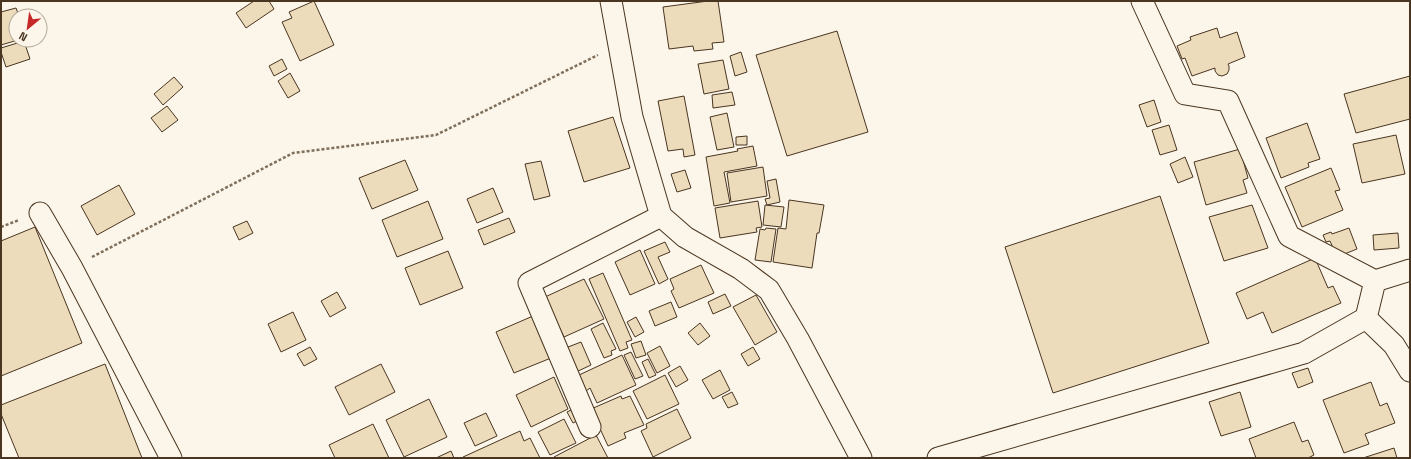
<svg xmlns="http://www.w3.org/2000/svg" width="1411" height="459" viewBox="0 0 1411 459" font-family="'Space Grotesk',sans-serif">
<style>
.building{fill:#ecdcbc;stroke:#4a3520}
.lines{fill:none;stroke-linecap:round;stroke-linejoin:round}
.street-casing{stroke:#4a3520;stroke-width:23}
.path{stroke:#7f6f5c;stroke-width:2.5;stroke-dasharray:3 2;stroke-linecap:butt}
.street{stroke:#fbf6e9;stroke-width:21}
</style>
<rect width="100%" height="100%" fill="#fbf6e9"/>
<path class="building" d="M254,1H269L274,9L246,28L236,13Z
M314,1L334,45L300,61L282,22L292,18L289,12Z
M708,1H718L724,42L712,43L713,49L694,51L693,46L669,49L663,7Z
M16,8L19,16H16V40H18L1,45V12Z
M1217,28L1220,38L1237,32L1245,57L1228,64L1229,66V70L1227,74L1222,76L1218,75L1215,71V68L1192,76L1185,58L1182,59L1177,46L1191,40L1190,37Z
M837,31L868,132L787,156L756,55Z
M24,41L30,59L6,67L1,52V48Z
M741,52L747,72L735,76L730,56Z
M282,59L287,69L274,76L269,66Z
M723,60L729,89L704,94L698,64Z
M290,73L300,91L288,98L278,81Z
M1410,76V119L1356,133L1344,94Z
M174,77L183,87L163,105L154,94Z
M732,92L735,105L713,108L712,95Z
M684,96L695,155L684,157L683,149L668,151L658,101Z
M1154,100L1161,122L1147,127L1139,105Z
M167,106L178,120L162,132L151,118Z
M727,113L734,147L717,150L710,117Z
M613,117L630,168L584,182L568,131Z
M1307,123L1320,159L1308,163L1309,167L1281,178L1266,138Z
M1169,125L1177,150L1160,155L1152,130Z
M1396,135L1405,174L1362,183L1353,144Z
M747,136V145H736V137Z
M753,146L757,166L724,172L730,203L714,206L706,157L738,151L737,149Z
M1240,149L1248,178L1243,180L1247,193L1206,205L1194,162Z
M1185,157L1193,177L1178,183L1170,164Z
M405,160L418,190L372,209L359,178Z
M541,161L550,196L534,200L525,164Z
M763,167L767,196L731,202L727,173Z
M1331,168L1340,190L1335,191L1343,210L1302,227L1285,187Z
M685,170L691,188L677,192L671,174Z
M776,179L780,202L767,205L765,199L770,198L767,181Z
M119,185L135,214L97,235L81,206Z
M493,188L503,212L477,223L467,199Z
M1160,196L1209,343L1053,393L1005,247Z
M789,200L824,205L819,233H817L812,268L773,262L778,228L786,229Z
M428,201L443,239L397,257L382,220Z
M758,201L762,227L756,228L757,232L720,238L715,208Z
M765,205L784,207L781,227L763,225Z
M1252,205L1268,248L1224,261L1209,217Z
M509,218L515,232L484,245L478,230Z
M247,221L253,233L239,240L233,227Z
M35,227L82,343L1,376V241Z
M766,228L776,229L771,262L755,260L760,229L765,230Z
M1349,228L1357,249L1337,257L1330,241L1326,242L1323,235L1331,232L1332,234Z
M1398,233L1399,248L1374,250L1373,235Z
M665,242L670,252L658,257L668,279L659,284L644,251Z
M640,250L655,284L630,295L615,262Z
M448,251L463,288L420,305L405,268Z
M1315,258L1328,288L1333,286L1341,303L1272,333L1263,312L1247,319L1236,293Z
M701,265L714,293L679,308L671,291L674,289L670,279Z
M603,273L632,340L626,342L628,348L620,351L589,279Z
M584,279L604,319L564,337L545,297Z
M337,292L346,308L330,317L321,301Z
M725,294L731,306L713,314L708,302Z
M756,295L777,332L755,345L733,307Z
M671,302L677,317L655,326L649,311Z
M293,312L306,340L281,352L268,324Z
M533,316L551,358L514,373L496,332Z
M636,317L644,332L635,337L627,322Z
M603,323L616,349L611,351L612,355L604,358L591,329Z
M700,323L710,336L698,345L688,333Z
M641,341L646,355L636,358L631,344Z
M581,342L591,365L574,373L563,349Z
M660,346L670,366L657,373L647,353Z
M310,347L317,359L304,366L297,354Z
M753,347L760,359L748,366L741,354Z
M631,352L643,376L635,379L624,355Z
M622,355L636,385L597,403L590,388L586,391L579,375Z
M648,359L656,375L649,378L642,362Z
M105,364L142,458H19L1,414V405Z
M381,364L395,392L349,415L335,387Z
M680,366L688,380L676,387L668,373Z
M1308,368L1313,382L1298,388L1292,373Z
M720,370L730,390L713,399L702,380Z
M665,375L679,404L647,419L633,391Z
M554,377L568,409L531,427L516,395Z
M1371,382L1380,406L1387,403L1395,423L1365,434L1369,444L1344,453L1323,400Z
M732,392L738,404L728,408L722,397Z
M1240,392L1251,427L1221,436L1209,402Z
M621,396L622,399L630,396L644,425L624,433L626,438L608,446L591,409Z
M429,399L447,437L404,457L386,420Z
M575,408L581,419L573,423L567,412Z
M677,409L691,438L653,457L641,431L647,428L646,424Z
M486,413L497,436L475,446L464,423Z
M564,419L576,443L550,455L538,432Z
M1294,422L1302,442L1308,440L1314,455L1308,458H1256L1249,439Z
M373,424L389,458H335L329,445Z
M520,431L524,441L530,438L540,458H464L463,457Z
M596,435L608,458H554V457Z
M1394,448L1397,458H1363Z
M451,451L454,458H436Z"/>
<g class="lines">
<defs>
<path id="street" d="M611,1L632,117L661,216L685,237L741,269L769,290L798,339L861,458
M1142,1L1185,94L1228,101L1289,236L1375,281L1410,270
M40,213L72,268L171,458
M1375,281L1366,318L1394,345L1410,371
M590,427L529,283L661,216
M938,458L1304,353L1366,318"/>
</defs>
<use href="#street" class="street-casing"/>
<path class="path" d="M1,227L19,220
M92,257L293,153L436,135L598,55"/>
<use href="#street" class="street"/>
</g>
<rect width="1411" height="459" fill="none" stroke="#4a3520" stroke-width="4"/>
<g transform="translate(28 28) rotate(209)"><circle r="19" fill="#fbf6e9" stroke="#b4a999"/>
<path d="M0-3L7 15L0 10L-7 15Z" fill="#c62828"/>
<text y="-6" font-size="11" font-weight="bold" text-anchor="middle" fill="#4a3520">N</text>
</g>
</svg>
